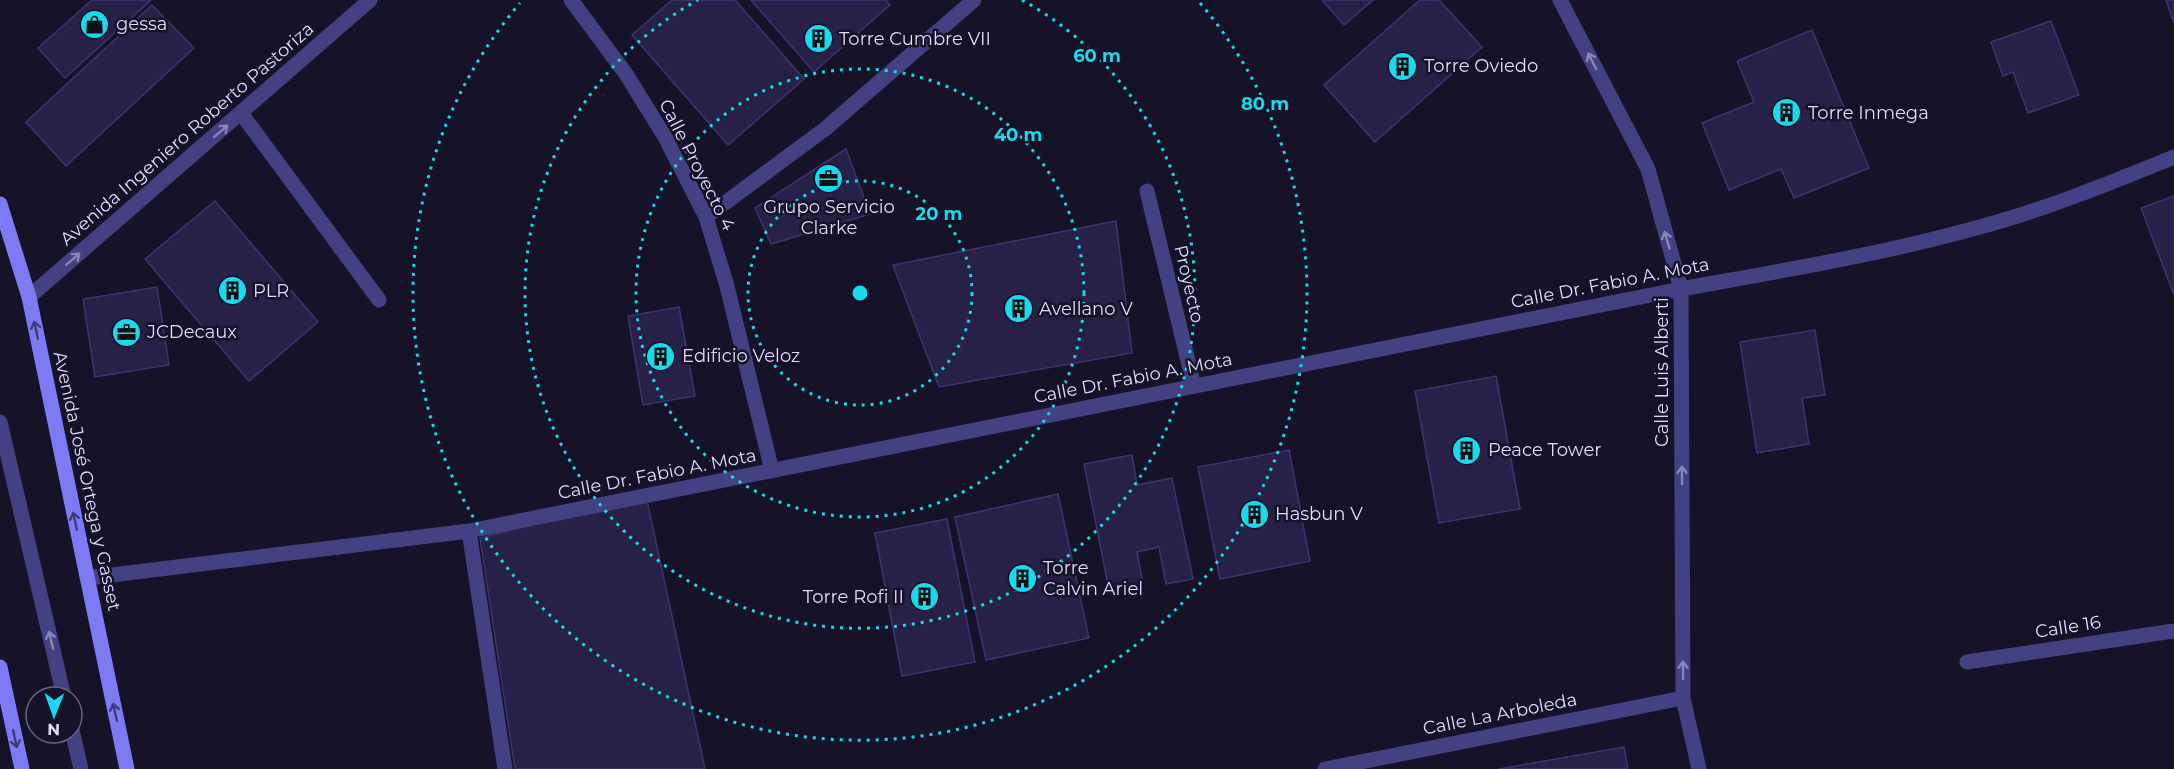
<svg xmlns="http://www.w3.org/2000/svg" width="2174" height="769" viewBox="0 0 2174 769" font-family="Montserrat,sans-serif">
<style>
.building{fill:#272047;stroke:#3f3471;stroke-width:1.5}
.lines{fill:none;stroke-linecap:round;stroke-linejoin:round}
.minor{stroke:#434183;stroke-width:15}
.tertiary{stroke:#434183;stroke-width:15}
.secondary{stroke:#7c7bf4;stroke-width:15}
.oneway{stroke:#8987b9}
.oneway2{stroke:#3f3c7a}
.ring{fill:none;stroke:#18daec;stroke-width:3;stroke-dasharray:3 6}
.labels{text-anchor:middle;stroke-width:5;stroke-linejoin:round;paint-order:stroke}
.poi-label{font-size:18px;fill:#dfdcfc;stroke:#161228;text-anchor:start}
.street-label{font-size:18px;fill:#dfdcfc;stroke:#161228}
.centre{fill:#18daec;stroke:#161228;stroke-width:3}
.ring-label{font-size:18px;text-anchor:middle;font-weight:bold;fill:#18daec;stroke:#161228;stroke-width:5;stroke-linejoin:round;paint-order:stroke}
</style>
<rect width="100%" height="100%" fill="#161228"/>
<path class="building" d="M92,0H151L65,78L38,48Z
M672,0H735L804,79L728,145L632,35Z
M751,0H886L890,5L814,72Z
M1322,0H1373L1344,25Z
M1420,0H1439L1482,47L1375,142L1324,85Z
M2166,0H2174V23Z
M152,5L194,48L66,166L26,122Z
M2051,21L2079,95L2028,113L2013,72L2003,76L1991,42Z
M1812,30L1869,168L1794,198L1781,169L1729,190L1702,123L1754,102L1737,61Z
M846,149L870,214L771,244L755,208Z
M2174,196V295L2141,208Z
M215,201L318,322L249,381L145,259Z
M1116,221L1132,353L939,387L893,265Z
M157,287L169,365L95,377L83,299Z
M679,307L695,396L643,405L628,316Z
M1815,330L1825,395L1802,398L1809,444L1757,453L1740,342Z
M1496,376L1520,509L1439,523L1415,391Z
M1289,450L1310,561L1220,579L1198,467Z
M1132,455L1137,485L1172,478L1193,579L1166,584L1159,547L1137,552L1143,584L1109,590L1084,464Z
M1058,494L1089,638L986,660L955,517Z
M646,496L705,769H515L480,538Z
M947,519L975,662L902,676L875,533Z
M1624,747L1628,769H1499Z"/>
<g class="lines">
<path class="minor" d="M571,0L626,74L665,137L706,217L727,286L772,471
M1560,0L1648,169L1681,289L1683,698L1699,769
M241,113L379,300
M1147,191L1194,386
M706,217L825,129L974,0
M469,531L505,769
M87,578L469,531L1681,289C1780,271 1879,255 1976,228C2044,210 2110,183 2174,157
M1967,662L2174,631
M1325,769L1683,698"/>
<path class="tertiary" d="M29,297L370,0
M0,422L64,697
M72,730L81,769"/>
<path class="secondary" d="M0,204L29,297L127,769
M0,667L22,769"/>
</g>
<defs><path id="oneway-shaft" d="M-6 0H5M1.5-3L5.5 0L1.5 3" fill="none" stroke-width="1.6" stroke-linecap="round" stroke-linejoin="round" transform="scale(1.5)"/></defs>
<g class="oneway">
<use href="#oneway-shaft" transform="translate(1592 61) rotate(-117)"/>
<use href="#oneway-shaft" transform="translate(221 131) rotate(-41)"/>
<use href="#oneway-shaft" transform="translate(1667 240) rotate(-106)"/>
<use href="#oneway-shaft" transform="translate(73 259) rotate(-41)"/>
<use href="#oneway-shaft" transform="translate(1682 475) rotate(-90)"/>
<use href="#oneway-shaft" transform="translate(51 640) rotate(-103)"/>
<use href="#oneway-shaft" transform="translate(1683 670) rotate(-90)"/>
</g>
<g class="oneway2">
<use href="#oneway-shaft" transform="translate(36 330) rotate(-102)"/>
<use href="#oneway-shaft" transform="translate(75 521) rotate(-102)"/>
<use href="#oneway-shaft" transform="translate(115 712) rotate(-102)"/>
<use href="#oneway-shaft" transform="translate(15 739) rotate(78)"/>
</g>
<g class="ring">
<circle cx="860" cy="293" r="112"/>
<circle cx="860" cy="293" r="224"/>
<path d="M1022 0A335 335 0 1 1 698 0"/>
<path d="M1200 3A447 447 0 1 1 520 3"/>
</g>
<defs>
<symbol id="shop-disc" viewBox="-11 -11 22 22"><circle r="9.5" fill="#18daec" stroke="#161228"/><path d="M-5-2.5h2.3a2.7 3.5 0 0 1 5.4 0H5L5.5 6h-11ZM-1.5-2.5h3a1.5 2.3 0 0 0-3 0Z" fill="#111"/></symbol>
<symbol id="building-disc" viewBox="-11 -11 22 22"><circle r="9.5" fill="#18daec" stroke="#161228"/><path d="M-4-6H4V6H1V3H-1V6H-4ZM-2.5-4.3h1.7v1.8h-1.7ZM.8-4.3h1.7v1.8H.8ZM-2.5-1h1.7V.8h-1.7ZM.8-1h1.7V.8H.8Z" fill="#111"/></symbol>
<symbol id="office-disc" viewBox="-11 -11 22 22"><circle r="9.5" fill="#18daec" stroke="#161228"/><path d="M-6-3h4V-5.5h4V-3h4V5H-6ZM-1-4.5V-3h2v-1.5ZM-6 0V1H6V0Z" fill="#111"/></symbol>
</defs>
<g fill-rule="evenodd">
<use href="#shop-disc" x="78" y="8" width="33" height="33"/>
<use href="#building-disc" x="802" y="22" width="33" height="33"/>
<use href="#building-disc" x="1386" y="50" width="33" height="33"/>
<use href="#building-disc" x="1770" y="96" width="33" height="33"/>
<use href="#office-disc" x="812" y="162" width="33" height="33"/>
<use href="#building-disc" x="216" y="274" width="33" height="33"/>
<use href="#building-disc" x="1002" y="292" width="33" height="33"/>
<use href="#office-disc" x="110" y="316" width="33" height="33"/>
<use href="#building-disc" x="644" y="340" width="33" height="33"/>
<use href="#building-disc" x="1450" y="434" width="33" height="33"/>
<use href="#building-disc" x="1238" y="498" width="33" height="33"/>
<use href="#building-disc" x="1006" y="562" width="33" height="33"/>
<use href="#building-disc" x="908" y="580" width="33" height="33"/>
</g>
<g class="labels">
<g class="poi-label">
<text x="116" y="30">gessa</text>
<text x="839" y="45">Torre Cumbre VII</text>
<text x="1424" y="72">Torre Oviedo</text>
<text x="1808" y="119">Torre Inmega</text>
<text x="829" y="213" text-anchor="middle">Grupo Servicio<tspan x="829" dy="21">Clarke</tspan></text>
<text x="253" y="297">PLR</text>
<text x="1039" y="315">Avellano V</text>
<text x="147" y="338">JCDecaux</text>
<text x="682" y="362">Edificio Veloz</text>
<text x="1488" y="456">Peace Tower</text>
<text x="1275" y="520">Hasbun V</text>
<text x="1043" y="574">Torre<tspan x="1043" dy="21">Calvin Ariel</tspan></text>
<text x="904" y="603" text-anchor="end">Torre Rofi II</text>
</g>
<g class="street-label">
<text transform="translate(187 134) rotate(-41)" y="6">Avenida Ingeniero Roberto Pastoriza</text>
<text transform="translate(697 165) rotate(63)" y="6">Calle Proyecto 4</text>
<text transform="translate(1610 283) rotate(-11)" y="6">Calle Dr. Fabio A. Mota</text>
<text transform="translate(1189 284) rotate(77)" y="6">Proyecto</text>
<text transform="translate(1662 372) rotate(-90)" y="6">Calle Luis Alberti</text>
<text transform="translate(1133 378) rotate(-11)" y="6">Calle Dr. Fabio A. Mota</text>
<text transform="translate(657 474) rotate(-11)" y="6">Calle Dr. Fabio A. Mota</text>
<text transform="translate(87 481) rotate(78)" y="6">Avenida José Ortega y Gasset</text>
<text transform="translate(2068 627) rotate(-9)" y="6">Calle 16</text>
<text transform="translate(1500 714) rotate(-11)" y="6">Calle La Arboleda</text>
</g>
</g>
<circle cx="860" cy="293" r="9" class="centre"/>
<g class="ring-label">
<text x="1097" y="62">60 m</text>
<text x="1265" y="110">80 m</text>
<text x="1018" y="141">40 m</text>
<text x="939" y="220">20 m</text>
</g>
<g transform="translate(54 715) rotate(181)"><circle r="28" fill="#161228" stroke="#66637d" stroke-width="1.5"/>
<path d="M0-4.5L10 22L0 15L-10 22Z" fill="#18daec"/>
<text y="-9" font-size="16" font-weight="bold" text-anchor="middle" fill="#dfdcfc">N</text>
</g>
</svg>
